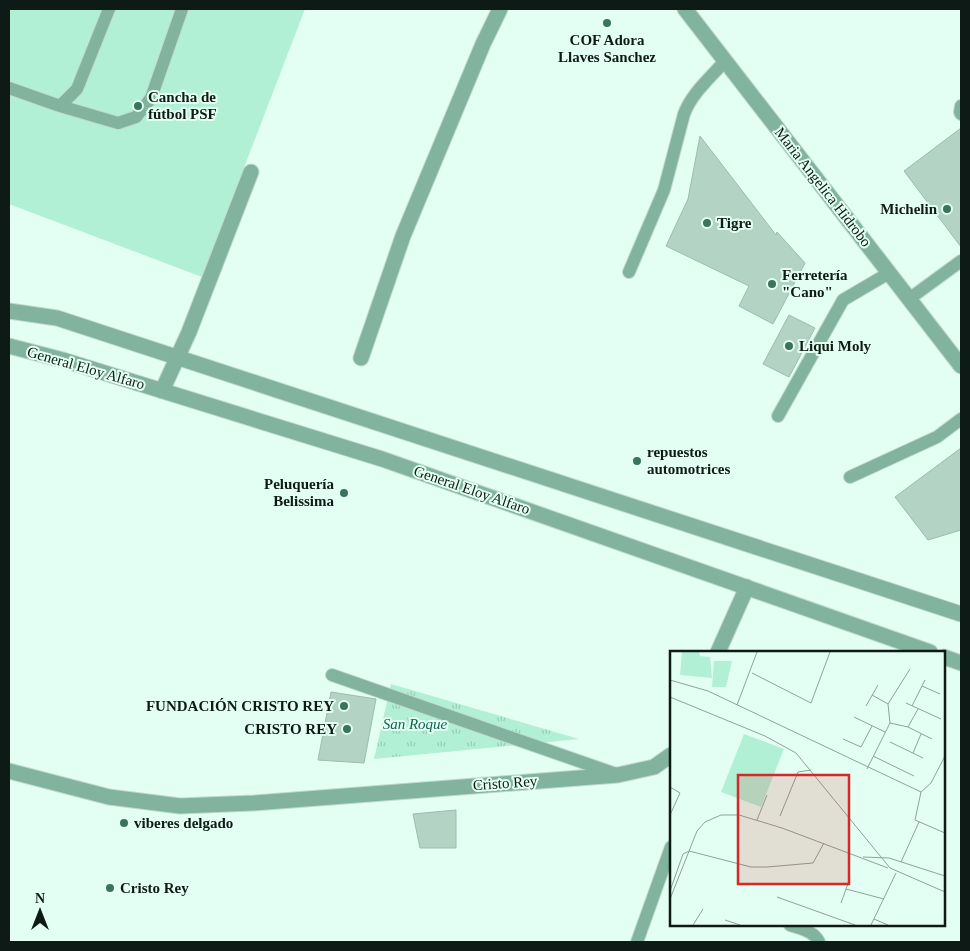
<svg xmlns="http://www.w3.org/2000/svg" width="970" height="951" viewBox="0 0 970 951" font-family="'Times New Roman',serif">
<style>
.grass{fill:url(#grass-tufts)}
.pitch{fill:#b2f0d5}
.building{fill:#b3d4c5;stroke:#9cbcae}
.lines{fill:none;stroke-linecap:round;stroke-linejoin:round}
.service-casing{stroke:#c1dacf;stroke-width:14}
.pedestrian-casing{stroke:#c1dacf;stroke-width:17}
.minor-casing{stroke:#c1dacf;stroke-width:17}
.tertiary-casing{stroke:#c1dacf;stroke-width:17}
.service{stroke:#81b39e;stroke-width:12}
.pedestrian{stroke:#81b39e;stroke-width:15}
.minor{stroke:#81b39e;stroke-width:15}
.tertiary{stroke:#81b39e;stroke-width:15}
.poi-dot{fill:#39745d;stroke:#e3fef2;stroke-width:2}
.labels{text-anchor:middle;stroke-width:4;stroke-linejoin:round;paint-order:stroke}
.poi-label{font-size:15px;font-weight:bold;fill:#0e1a15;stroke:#e3fef2;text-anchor:start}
.street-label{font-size:15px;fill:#0e1a15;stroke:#e3fef2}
.park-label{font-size:15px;font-style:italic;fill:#10634a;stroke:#e3fef2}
.inset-road{fill:none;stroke:#8ea39a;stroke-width:1}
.view{fill:#d62828;fill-opacity:0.15;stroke:#d62828;stroke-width:2.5}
.inset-edge{fill:none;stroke:#0e1a15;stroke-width:2.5}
</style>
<defs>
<pattern id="grass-tufts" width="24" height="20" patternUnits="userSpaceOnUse" patternTransform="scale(1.25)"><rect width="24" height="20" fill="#b2f0d5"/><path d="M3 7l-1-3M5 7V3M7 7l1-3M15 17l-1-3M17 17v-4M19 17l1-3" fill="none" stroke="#98cdb6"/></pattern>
</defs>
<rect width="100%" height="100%" fill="#e3fef2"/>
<path class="grass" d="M391,684L579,739L374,759Z"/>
<path class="pitch" d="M9,9H305L202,277L9,204Z"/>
<path class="building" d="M961,128V247L904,171Z
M700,136L776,235L777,232L805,263L773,324L739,306L749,286L666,246L688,199Z
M789,315L815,328L789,377L763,364Z
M961,448V530L928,540L895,497Z
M331,692L376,699L364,763L318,760Z
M456,810V848H420L413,814Z"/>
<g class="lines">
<defs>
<path id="service" d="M9,88L60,106L77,89L109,9
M60,106L118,123L136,117L151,98L182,9
M961,106L960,112L961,114
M629,272L664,190L684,114C692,93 710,78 725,61
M909,299L961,261
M778,416L843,300L889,273
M850,477L937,437L961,419
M332,675L616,774
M790,925C801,929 814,931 819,942
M637,942L671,847"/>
<path id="pedestrian" d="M9,311L57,318L961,614"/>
<path id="minor" d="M9,346L63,360L382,459L930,652
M361,358L403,236L483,44L500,9
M162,391L189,332L251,172
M718,652L747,587
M944,657L961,663
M9,771L109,797L180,806L254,803L618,775L654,767L671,755"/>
<path id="tertiary" d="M685,9L961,366"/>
</defs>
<use href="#service" class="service-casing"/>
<use href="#pedestrian" class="pedestrian-casing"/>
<use href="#minor" class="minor-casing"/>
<use href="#tertiary" class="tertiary-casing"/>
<use href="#service" class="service"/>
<use href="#pedestrian" class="pedestrian"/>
<use href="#minor" class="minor"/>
<use href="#tertiary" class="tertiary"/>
</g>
<g class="poi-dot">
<circle cx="607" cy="23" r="5"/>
<circle cx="138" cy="106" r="5"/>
<circle cx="947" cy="209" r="5"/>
<circle cx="707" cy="223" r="5"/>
<circle cx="772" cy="284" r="5"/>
<circle cx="789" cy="346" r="5"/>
<circle cx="637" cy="461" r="5"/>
<circle cx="344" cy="493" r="5"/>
<circle cx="344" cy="706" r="5"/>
<circle cx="347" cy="729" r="5"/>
<circle cx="124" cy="823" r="5"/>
<circle cx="110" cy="888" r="5"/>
</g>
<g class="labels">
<g class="poi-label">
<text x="607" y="45" text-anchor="middle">COF Adora<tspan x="607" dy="17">Llaves Sanchez</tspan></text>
<text x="148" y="102">Cancha de<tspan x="148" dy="17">fútbol PSF</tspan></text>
<text x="937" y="214" text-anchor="end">Michelin</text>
<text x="717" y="228">Tigre</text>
<text x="782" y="280">Ferretería<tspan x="782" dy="17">"Cano"</tspan></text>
<text x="799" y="351">Liqui Moly</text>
<text x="647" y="457">repuestos<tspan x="647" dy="17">automotrices</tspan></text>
<text x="334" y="489" text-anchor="end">Peluquería<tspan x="334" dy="17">Belissima</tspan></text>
<text x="334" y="711" text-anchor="end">FUNDACIÓN CRISTO REY</text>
<text x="337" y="734" text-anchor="end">CRISTO REY</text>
<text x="134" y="828">viberes delgado</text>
<text x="120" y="893">Cristo Rey</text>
</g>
<g class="street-label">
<text transform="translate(823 187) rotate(52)" y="5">Maria Angelica Hidrobo</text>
<text transform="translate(86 368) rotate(16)" y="5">General Eloy Alfaro</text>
<text transform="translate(472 490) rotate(19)" y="5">General Eloy Alfaro</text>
<text transform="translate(505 783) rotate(-4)" y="5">Cristo Rey</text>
</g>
<g class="park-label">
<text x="415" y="729">San Roque</text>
</g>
</g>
<g transform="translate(670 651)">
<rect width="275" height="275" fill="#e3fef2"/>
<path d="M12,1H29L30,5L40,6L42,27L10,24ZM44,10H62L56,36H42ZM74,83L114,98L91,156L51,141Z" fill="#b2f0d5"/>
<path class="inset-road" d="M82,22L141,52L160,1M0,29L38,40L251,141M252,35L270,43M202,44L218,53M0,46L95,85L126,102L220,217L275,241M236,52L271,68M67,54L87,1M196,55L208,34M242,55L255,29M184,66L215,81M220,72L238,76L262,88M238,76L248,58M173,88L191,96L202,75M220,91L253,107M243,102L251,83M203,105L244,125M197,118L220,72L218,53L240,18M0,136L10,142L0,164M251,141L245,169L275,182M251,141L261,132L275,105M110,165L128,121L141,119M87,169L97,144M19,200L81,216H97L143,212L154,192M193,206L219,207L275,225M231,211L249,171M176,238L214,248M0,240L13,203L19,200M107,246L185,274M0,248L27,180L35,171L51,164H69L112,177L218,217M171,252L180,227M204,268L218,274M55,269L70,274M23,274L33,258M201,274L226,222"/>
<path class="view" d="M68,124H179V233H68Z"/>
<rect width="275" height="275" class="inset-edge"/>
</g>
<rect width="970" height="951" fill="none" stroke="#0e1a15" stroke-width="20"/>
<g transform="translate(40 911)" stroke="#e3fef2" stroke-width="4" paint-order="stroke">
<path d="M0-4L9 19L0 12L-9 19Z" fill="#0e1a15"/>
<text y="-8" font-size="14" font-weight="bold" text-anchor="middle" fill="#0e1a15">N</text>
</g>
</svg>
